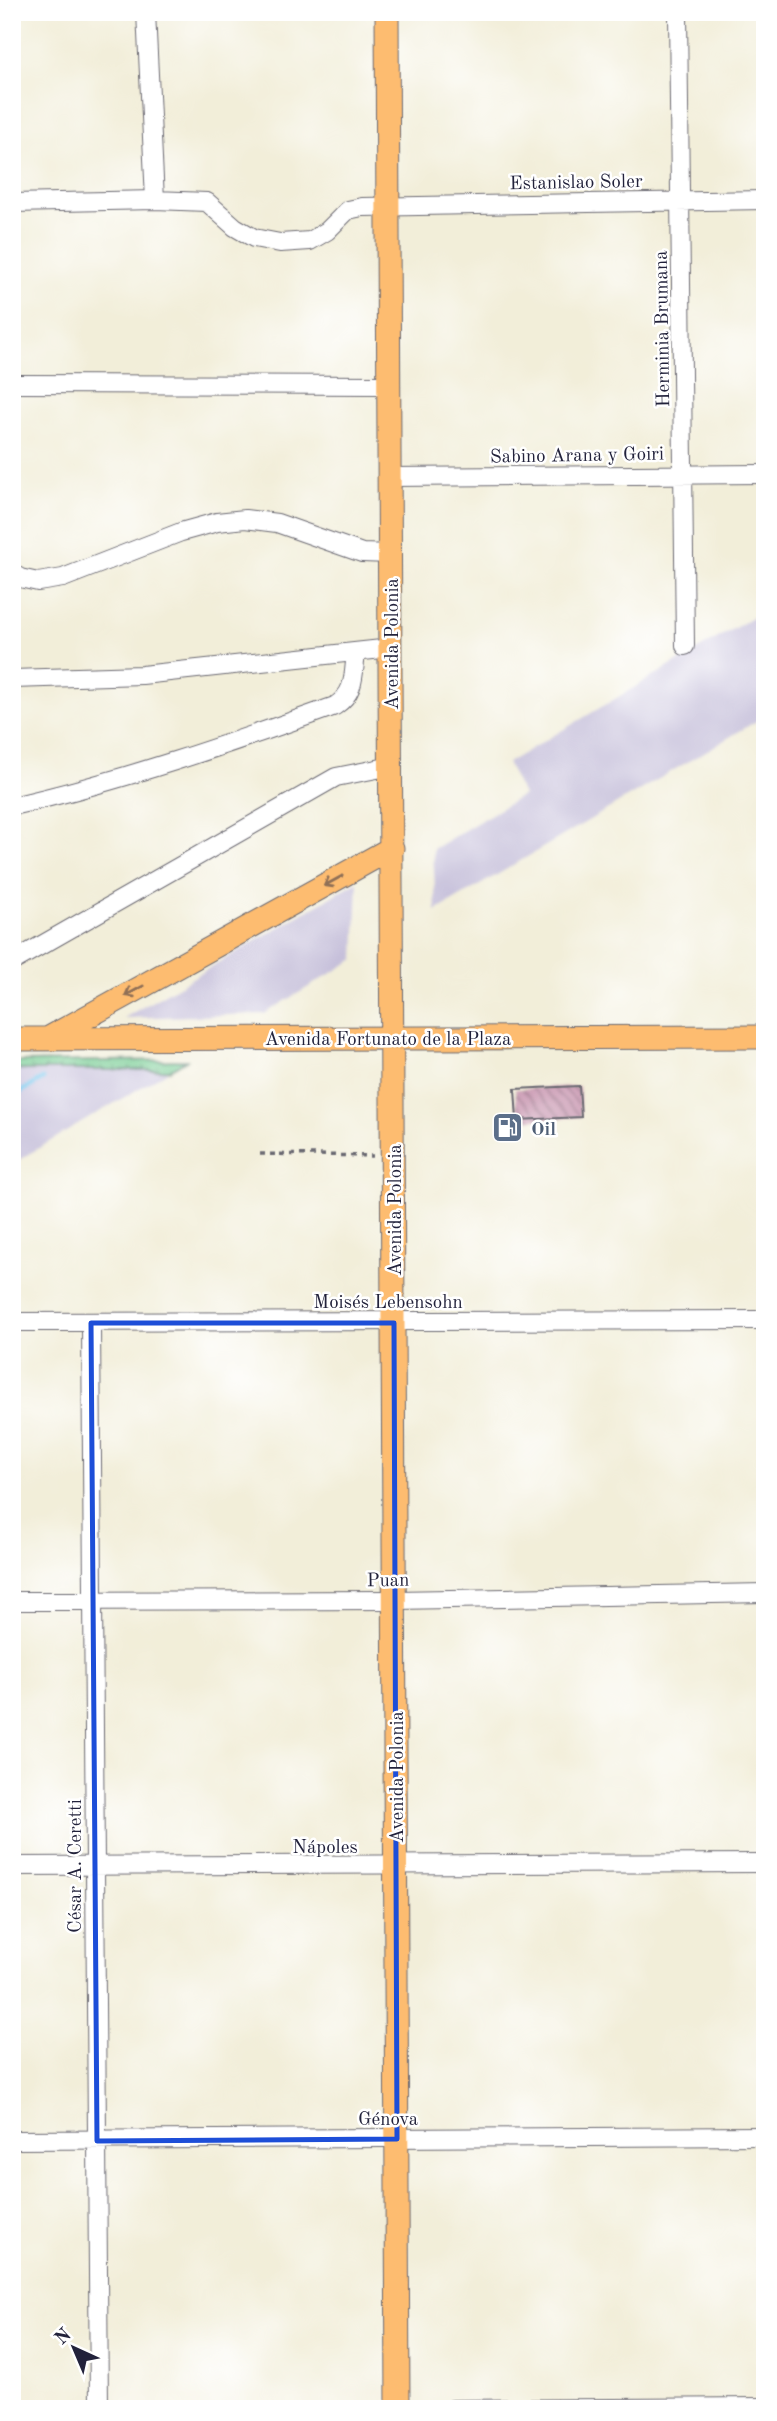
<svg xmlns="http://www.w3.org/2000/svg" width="777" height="2421" viewBox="0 0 777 2421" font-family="'Old Standard TT',serif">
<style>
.railway{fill:#c6c0da}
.grass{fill:url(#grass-dots);stroke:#4a7666;stroke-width:2}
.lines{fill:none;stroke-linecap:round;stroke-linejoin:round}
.stream{stroke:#6ec2eb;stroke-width:5}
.building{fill:url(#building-back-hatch)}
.minor-casing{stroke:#6b6972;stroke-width:20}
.major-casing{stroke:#6b6972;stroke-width:25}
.path{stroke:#6b6972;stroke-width:3.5;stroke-dasharray:5 5;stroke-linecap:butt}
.minor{stroke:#fff;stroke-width:18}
.major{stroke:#fdbc70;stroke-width:23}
.oneway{stroke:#906f56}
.marked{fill:none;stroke:#1d4ed8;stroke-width:5;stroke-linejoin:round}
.labels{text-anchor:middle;stroke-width:5;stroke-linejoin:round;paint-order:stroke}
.street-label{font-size:19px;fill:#22223b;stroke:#fff}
.service-label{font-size:19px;font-weight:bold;fill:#4e5e75;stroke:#fff;text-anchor:start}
</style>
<defs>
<pattern id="grass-dots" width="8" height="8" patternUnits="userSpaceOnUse" patternTransform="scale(1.75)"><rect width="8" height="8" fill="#73cb90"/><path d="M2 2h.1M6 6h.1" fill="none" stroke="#63ae7d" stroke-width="1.8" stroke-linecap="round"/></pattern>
<pattern id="building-back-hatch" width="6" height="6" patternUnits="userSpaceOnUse" patternTransform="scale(1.75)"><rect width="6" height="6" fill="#ca99b2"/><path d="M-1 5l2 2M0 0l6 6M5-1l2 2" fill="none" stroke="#a47c92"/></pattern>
</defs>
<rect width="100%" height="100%" fill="#fff"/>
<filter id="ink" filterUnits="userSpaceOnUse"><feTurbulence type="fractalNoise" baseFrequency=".0143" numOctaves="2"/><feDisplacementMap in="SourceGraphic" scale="14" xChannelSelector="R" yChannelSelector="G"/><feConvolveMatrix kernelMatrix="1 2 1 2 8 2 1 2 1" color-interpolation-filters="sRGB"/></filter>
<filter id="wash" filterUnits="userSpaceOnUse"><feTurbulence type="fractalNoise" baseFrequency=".00686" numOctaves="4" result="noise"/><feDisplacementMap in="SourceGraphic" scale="28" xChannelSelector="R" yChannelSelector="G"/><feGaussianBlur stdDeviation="1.57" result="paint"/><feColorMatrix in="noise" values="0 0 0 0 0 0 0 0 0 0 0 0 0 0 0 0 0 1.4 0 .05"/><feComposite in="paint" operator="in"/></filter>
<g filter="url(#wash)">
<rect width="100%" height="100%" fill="#f2eed9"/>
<path class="railway" d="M765,610V716L436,911L433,849L523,795L507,763Z
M358,881L355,959L264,1014L124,1018Z
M12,1070H170L12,1164Z"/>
<path class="grass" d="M186,1060L170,1070H12V1062Z"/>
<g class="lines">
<path class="stream" d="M12,1097L43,1079"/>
</g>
<g id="blocks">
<path class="building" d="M579,1086L581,1117L517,1120L515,1089Z"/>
</g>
</g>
<g filter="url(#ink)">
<use href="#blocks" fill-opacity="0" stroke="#6b6972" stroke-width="2"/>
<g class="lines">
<defs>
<path id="minor" d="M146,12L155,200
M678,12L685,646
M12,203L155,200L207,202L235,227L254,238L280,243L310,241L327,231L348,210L362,207L765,200
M12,384L390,385
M390,477L765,474
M12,573L20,578L38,582L63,578L181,532L217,522L245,519L277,523L362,553L390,554
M12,679L142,675L391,648
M12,806C122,781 229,744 335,706C356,692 353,675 356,652
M12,962L336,777L392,766
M12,1322L765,1320
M91,1323L99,2409
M12,1601L396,1600L765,1593
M12,1866L765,1863
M12,2140L765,2136
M453,2409L765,2407"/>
<path id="major" d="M387,12L398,2409
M49,1038L392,848
M12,1039L765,1037"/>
</defs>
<use href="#minor" class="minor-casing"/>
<use href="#major" class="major-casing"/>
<path class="path" d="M260,1154L373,1156"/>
<use href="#minor" class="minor"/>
<use href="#major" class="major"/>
</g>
<defs><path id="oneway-shaft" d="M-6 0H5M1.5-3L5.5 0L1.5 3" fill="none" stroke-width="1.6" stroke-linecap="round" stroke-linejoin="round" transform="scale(1.75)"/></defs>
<g class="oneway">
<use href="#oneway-shaft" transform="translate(333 881) rotate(151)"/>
<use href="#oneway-shaft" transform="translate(134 991) rotate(151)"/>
</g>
</g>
<path class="marked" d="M91,1323H394L397,2139L97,2141Z"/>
<defs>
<symbol id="fuel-square" viewBox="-11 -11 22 22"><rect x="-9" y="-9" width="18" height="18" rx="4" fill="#5c6f8a" stroke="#fff"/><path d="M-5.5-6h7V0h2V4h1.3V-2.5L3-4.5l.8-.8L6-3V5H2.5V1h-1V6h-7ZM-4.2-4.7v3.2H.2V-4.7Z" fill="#fff"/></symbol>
</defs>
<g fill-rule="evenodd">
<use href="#fuel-square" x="490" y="1110" width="35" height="35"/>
</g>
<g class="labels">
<g class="street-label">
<text transform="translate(576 181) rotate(-1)" y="7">Estanislao Soler</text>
<text transform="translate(661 329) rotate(-91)" y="7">Herminia Brumana</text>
<text transform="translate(577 454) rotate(-1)" y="7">Sabino Arana y Goiri</text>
<text transform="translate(391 644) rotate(-90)" y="7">Avenida Polonia</text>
<text x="388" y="1045">Avenida Fortunato de la Plaza</text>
<text transform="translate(394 1210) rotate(-90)" y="7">Avenida Polonia</text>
<text x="388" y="1308">Moisés Lebensohn</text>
<text transform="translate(388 1579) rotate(-1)" y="7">Puan</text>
<text transform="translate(396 1777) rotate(-90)" y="7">Avenida Polonia</text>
<text x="325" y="1853">Nápoles</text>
<text transform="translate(74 1866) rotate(-90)" y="7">César A. Ceretti</text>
<text x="388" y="2125">Génova</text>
</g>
<g class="service-label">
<text x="531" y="1135">Oil</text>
</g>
</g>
<rect width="777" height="2421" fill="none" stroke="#fff" stroke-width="42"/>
<g transform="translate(74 2348) rotate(316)" stroke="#ffffff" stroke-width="5" paint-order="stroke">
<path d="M0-5L12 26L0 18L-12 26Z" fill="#22223b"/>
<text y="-10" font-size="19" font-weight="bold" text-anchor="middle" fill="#22223b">N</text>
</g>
</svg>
